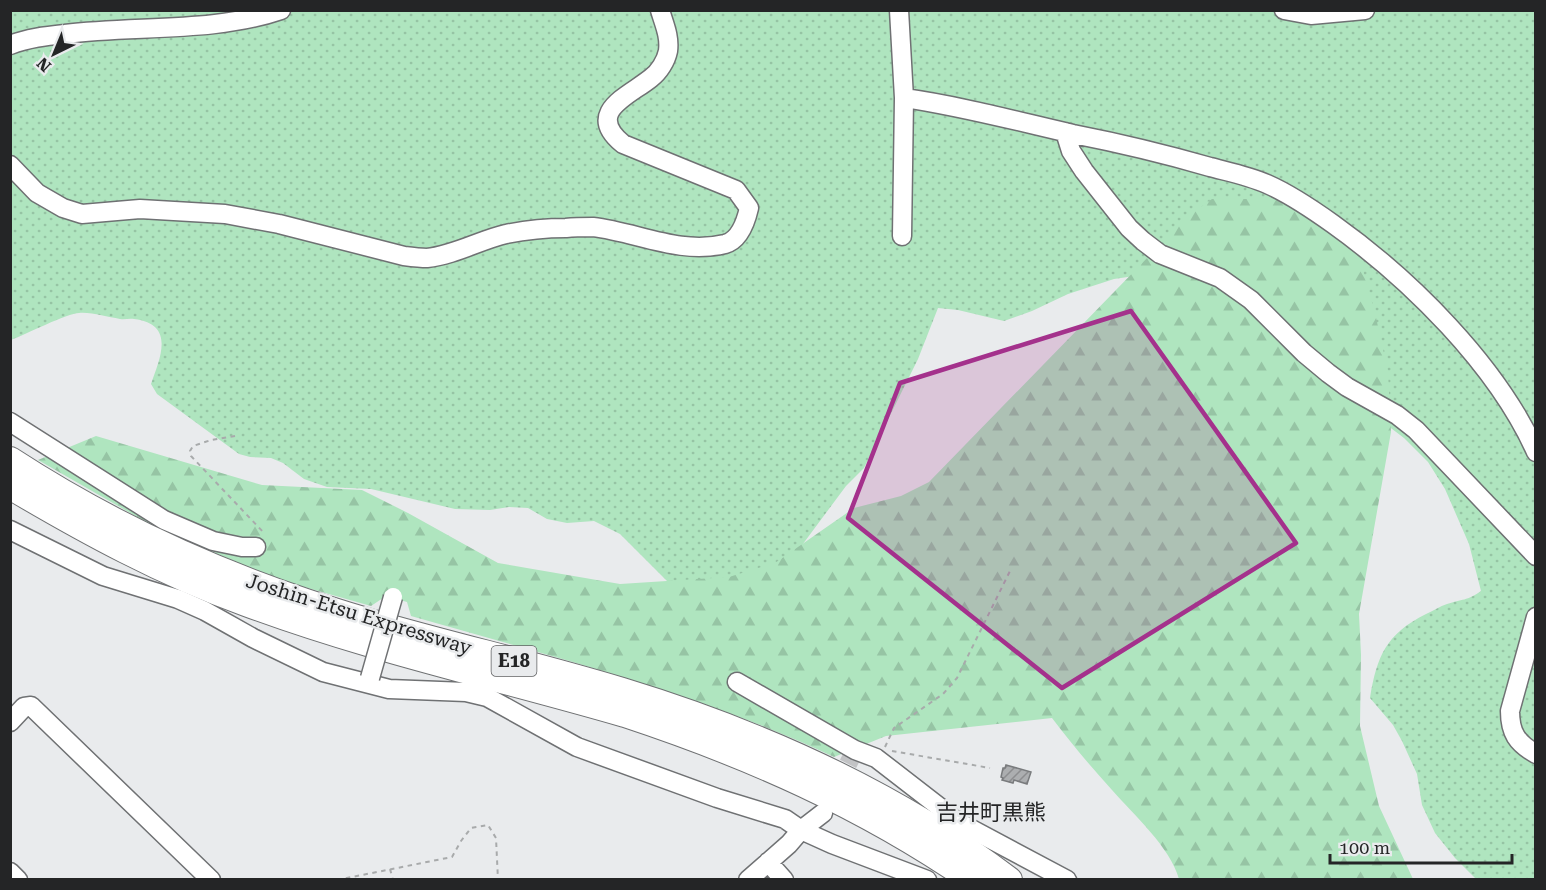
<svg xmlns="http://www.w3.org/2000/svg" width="1546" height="890" viewBox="0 0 1546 890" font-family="'Roboto Serif','Noto Sans JP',serif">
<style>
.grass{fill:url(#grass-dots)}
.forest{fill:url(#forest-firs)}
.building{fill:url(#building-hatch);stroke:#797b7d;stroke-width:1.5}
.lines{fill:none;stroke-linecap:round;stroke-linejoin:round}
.minor-tunnel{stroke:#c2c3c5;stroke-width:18;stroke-dasharray:18 9;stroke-linecap:butt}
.minor-casing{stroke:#6f7173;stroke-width:21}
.highway-casing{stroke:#6f7173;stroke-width:28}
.path{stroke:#a8aaab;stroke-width:2;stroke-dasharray:4.5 4.5;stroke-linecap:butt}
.minor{stroke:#fff;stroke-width:18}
.highway{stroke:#fff;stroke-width:26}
.minor-bridge-casing{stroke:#6f7173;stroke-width:21;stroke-linecap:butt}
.minor-bridge{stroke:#fff;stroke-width:18}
.marked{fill:#a4318c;fill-opacity:0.2;stroke:#a4318c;stroke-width:4.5;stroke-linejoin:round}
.labels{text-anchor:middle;stroke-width:5;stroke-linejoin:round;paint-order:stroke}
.shield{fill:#e9ebed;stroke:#5f6062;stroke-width:1.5}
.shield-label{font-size:18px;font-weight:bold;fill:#242526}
.street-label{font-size:20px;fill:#242526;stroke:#e9ebed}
.quarter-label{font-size:22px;fill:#242526;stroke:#e9ebed}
</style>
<defs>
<pattern id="grass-dots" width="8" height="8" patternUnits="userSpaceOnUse" patternTransform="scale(1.5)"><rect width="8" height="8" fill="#afe5bf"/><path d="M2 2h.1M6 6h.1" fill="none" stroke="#96c4a4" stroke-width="1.8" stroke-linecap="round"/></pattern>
<pattern id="forest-firs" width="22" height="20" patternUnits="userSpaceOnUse" patternTransform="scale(1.5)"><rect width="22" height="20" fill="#afe5bf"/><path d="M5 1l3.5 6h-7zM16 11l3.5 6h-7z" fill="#96c4a4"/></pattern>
<pattern id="building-hatch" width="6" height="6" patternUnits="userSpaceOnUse" patternTransform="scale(1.5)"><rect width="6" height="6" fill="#acaeb0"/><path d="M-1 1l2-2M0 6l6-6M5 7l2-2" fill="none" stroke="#8c8d8f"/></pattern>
</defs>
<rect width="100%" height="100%" fill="#e9ebed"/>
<path class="grass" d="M11,11H1535V879H1476L1455,858L1435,833L1422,805L1417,774L1402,741L1393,725L1370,698C1377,656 1386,634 1426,614C1433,611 1440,606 1447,604C1462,599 1467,601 1481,591L1469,544L1445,489L1428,462L1404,438L1363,407L1162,272L1114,279L1068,294L1032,311L1004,321L958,310L938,308L918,359L864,468L846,486L791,560L694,608L620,534L594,521L567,523L547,519L528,508L509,507L490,510L455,509L371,489L327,487L304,479L283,463L271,458L250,457L239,454L157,394L151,384C160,358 176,324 134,319C129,318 125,320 120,319C107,317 92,312 79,313C68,313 24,335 11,340Z"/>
<path class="forest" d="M1212,199H1275L1309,205L1332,226L1362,267L1375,313L1388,372L1391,432L1359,614L1361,655L1360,726L1379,806L1413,879H1179C1170,847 1134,815 1112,790C1091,767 1071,743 1052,718L886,736L834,757C699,693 554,657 411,616L407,602L386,596L371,606L276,579L153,526L38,460L96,436L262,485L362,490L408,513L498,563L620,584L729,577L775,563L854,508L901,496L929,482L1187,217Z"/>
<path class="building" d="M1006,765L1031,772L1027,784L1014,780L1013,783L1002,780L1003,778L1001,777L1003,768H1005Z"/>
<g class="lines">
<path class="minor-tunnel" d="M836,788L855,750"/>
<defs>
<path id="minor" d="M899,10L904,98L902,236
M1284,10L1311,15L1365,10
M10,45C28,38 46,36 65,34C135,25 214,33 281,10
M904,98C961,106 1016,121 1073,134C1119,143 1165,154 1210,167C1229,172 1249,176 1267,184C1290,194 1312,209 1333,224C1410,279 1497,365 1536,452
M1065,132L1071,151L1084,171L1129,228L1143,241L1160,254L1220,278L1251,300L1304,353L1328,373L1347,387L1397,415L1416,430L1536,556
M10,165L37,193L63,208L82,214L140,209L225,214L279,224L404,256C412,257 420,258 427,258C455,255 480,240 506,234C526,230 546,228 566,228C575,227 584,227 593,227C637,232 679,255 725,244C740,240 746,221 749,208L736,190L623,144C584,112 629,96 651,78C659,72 666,61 668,51C670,36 664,24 660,10
M10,422L164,520L213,541L242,547H256
M10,530L103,576L178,599L205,611L253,638L323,672L389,689L466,692L487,697L577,747L717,798L785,819L801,830L832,844L927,880
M1536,617L1510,711C1510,733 1517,743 1536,754
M737,682L855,750L876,758L960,823L1067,880
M10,722L24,707L31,706L211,880
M768,862L784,880
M10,872L18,880
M748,880L789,844L801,830L823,813"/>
<path id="highway" d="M10,460C102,520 202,567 306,602C410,637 517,659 622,691C760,733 894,793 1009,880
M10,486C86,531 163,573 246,603C369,649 498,677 625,714C749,755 863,805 972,880"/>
</defs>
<use href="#minor" class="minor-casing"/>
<use href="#highway" class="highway-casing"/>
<path class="path" d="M235,436L211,440L193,446L190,451L191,456L265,534
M885,747L894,728L943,694L957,678L1011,569
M892,751L990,768
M390,869L393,880
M337,880L452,857L461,841L471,828L488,825L496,838L498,880"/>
<use href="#minor" class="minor"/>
<use href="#highway" class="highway"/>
<defs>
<path id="minor-bridge" d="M370,678L393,597"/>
</defs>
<use href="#minor-bridge" class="minor-bridge-casing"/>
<use href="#minor-bridge" class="minor-bridge"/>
</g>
<path class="marked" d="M1131,311L1296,543L1062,688L848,518L900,383Z"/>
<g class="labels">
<rect class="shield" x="491.5" y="646" width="45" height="30" rx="4.5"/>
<g class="shield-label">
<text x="514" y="667">E18</text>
</g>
<g class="street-label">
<text transform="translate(359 614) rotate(17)" y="7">Joshin-Etsu Expressway</text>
</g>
<g class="quarter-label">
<text x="991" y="820">吉井町黒熊</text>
</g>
</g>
<rect width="1546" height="890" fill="none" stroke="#242526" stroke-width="24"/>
<g transform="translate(54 54) rotate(223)" stroke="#e9ebed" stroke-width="4.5" paint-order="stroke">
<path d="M0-4.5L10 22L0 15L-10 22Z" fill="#242526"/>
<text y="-9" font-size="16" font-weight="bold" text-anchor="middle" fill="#242526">N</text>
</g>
<path d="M1330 854v9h182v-9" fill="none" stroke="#242526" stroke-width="3"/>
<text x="1339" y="854" font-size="18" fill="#242526" stroke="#e9ebed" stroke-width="4.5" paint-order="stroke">100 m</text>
</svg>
